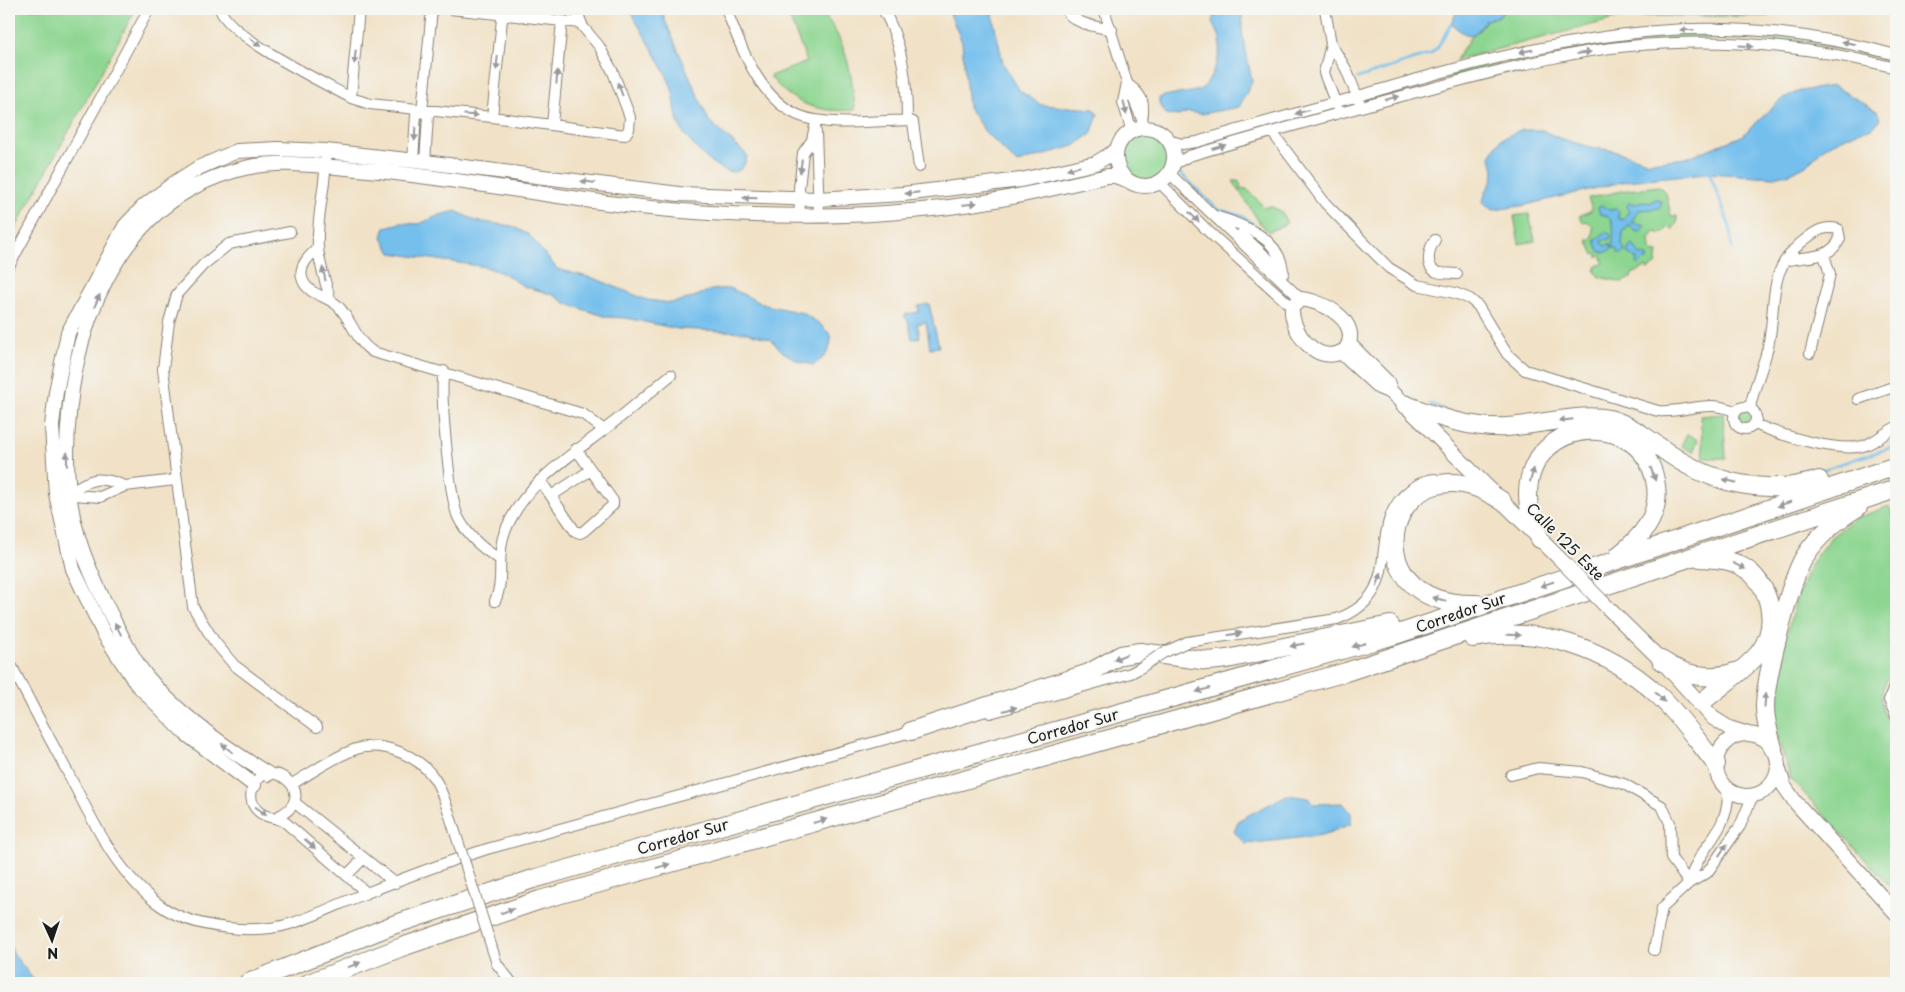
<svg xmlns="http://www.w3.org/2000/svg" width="1905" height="992" viewBox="0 0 1905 992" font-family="'Playpen Sans',sans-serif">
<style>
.green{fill:#8dd691;stroke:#547956}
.water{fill:#74bfed;stroke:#486e84}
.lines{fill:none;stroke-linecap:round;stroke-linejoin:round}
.stream{stroke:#74bfed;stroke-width:2.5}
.street-casing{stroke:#867f72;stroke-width:12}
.secondary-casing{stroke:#867f72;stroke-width:16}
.highway-casing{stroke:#867f72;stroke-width:20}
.street{stroke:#fff;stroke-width:10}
.secondary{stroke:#fff;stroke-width:14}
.highway{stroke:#fff;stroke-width:18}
.street-bridge-casing{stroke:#867f72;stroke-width:12;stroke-linecap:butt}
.secondary-bridge-casing{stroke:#867f72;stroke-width:16;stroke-linecap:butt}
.street-bridge{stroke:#fff;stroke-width:10}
.secondary-bridge{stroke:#fff;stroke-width:14}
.oneway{fill:#999}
.labels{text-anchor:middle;stroke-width:4;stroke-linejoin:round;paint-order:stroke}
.street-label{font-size:15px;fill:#1c1c1c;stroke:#f6f6f2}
</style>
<rect width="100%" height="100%" fill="#f6f6f2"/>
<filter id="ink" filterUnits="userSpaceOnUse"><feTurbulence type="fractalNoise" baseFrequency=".02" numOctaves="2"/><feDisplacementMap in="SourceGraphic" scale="10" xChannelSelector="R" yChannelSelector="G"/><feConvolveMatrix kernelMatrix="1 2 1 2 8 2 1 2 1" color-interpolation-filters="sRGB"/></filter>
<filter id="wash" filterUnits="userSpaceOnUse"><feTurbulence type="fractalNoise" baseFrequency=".0096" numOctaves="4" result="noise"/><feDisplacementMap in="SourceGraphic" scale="20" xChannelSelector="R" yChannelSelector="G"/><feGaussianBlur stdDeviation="1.12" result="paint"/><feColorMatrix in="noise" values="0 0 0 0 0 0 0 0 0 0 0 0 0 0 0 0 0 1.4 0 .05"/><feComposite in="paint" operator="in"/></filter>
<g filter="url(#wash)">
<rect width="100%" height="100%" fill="#f1e2c7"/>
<path class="green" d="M9,9H136L9,240Z
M786,9H820C846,40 852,71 855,110C820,113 792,105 770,76L807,62Z
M1504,9H1771L1768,16H1626L1456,60L1471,36L1479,31L1486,20L1500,16Z
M1691,33L1787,36L1896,58V62C1806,36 1706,34 1613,44C1578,48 1543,57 1508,63V57L1645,35Z
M1497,59L1499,66L1364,98Z
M1124 158a22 22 0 1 1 44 0a22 22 0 1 1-44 0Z
M1233,181H1239L1241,188L1247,189L1265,208L1270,206L1281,211L1287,223L1269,232L1261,225Z
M1659,186L1666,193L1671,216H1677V223L1672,230L1669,227L1662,234L1655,232L1649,239L1650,249L1653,253L1658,252L1656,265L1647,270L1646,267L1632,274L1631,278L1622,282L1599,277L1595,271L1597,266L1604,263L1601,255L1598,258L1597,254L1594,255L1587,239H1592L1593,227L1587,221L1583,223L1579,216L1592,210L1588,198L1627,190Z
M1529,214L1535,241L1519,244L1514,216Z
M1738 418a7 7 0 1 1 14 0a7 7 0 1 1-14 0Z
M1723,414L1726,458H1704L1700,416Z
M1687,434L1698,440L1693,452L1681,446Z
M1889,506L1896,523V667C1877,689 1876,709 1896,732V893L1791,779L1773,724V686L1795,603L1811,563L1831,537L1854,519Z"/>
<path class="water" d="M629,9H660L709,121L747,155C740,198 691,147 682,130C674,118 676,100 671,86C660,58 643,35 629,9Z
M948,9H991L1003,63L1020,91L1041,105L1094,109L1098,115L1091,134L1074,146L1017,163L986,133L968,107L962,42Z
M1216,9H1242V31L1252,82L1239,107L1201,114L1189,112L1178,116L1166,114L1159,103V98C1172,92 1189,95 1201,89C1212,83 1224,47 1219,35C1217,30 1213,27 1212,22Z
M1458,9H1504L1500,16L1486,20C1473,40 1469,38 1451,24Z
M1834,86L1877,111L1880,119L1873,128L1857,132L1825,147L1806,165L1791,173L1774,177L1706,173L1626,181L1526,205L1494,210L1483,204C1485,181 1501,184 1490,156L1500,140L1520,130H1542L1559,138L1590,147L1615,151L1650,162L1686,158L1742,136L1783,98L1800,91Z
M1656,199L1661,201L1660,208L1639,210L1631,222L1645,225L1640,232L1635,231L1633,227H1629L1630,224L1623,232L1622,246L1625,249L1624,253L1619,254L1617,249L1613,248C1612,236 1619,217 1600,214L1598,208L1602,205L1609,210L1616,209L1619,211L1618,218L1623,220L1629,211L1627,205L1629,203L1635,204L1642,201L1649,203Z
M456,211L476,221L512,226L529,235L557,269L596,279L647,300L671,303L689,299L711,290L730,288L765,305L803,313L820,324L831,335C831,351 827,356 813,365L798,361L783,352L770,339L745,332L678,329L626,318L607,317L567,304L554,295L523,286L507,275L486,267L391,253L382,237L385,227L400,223L419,224L440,215Z
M1606,232L1611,235L1610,239L1602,240L1601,242L1606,246L1610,243L1612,249L1604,253L1599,251L1595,240Z
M1633,244L1640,255L1647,256V260H1644L1639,265L1636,264L1637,259L1627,253L1630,245Z
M929,304L939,347L930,348L926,322L917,324L920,337L912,339L908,320L904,317L906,314L919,312L918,306Z
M1287,795L1308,798L1315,804L1343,803L1351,813V824L1323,835L1246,844L1234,832L1239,820Z
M9,944L15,956L36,983H9Z"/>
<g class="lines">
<path class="stream" d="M1358,78L1431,54L1437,48L1451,24
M1177,170L1217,209L1242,216L1253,224
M1710,174L1730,227L1732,249
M1430,404L1445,410
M1815,472L1896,446"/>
</g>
</g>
<g filter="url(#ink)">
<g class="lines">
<defs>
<path id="street" d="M220,9C229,37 324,83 351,98
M359,9L351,98L370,104L492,117L625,135L629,129L630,117L613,72L599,46L583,27L576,9
M450,9L581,23
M726,9C743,51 763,112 815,120C842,125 879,121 907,120L913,122L919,167
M883,9C903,44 907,81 907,120
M1065,9C1075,25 1095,26 1112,30
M1104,9L1127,83L1146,129
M1325,9L1331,44L1346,69L1359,101
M1331,44L1324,73L1337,107
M1127,83L1123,102L1132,132
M1130,86C1143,96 1145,104 1142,120
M422,111L428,116L425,162
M492,117L503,9
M552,125L562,21
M816,132L819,215
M1272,132L1325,203L1389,268L1417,285L1455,293L1470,299L1478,306L1507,354L1525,370L1658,411C1687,413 1708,398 1736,412
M1168,140L1182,144L1197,142C1257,124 1316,108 1376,91C1468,64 1560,39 1656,31C1736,24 1820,34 1896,55
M326,151C327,183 316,215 318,247C319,264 326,283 330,299
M413,161L416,115L422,111L432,9
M1173,165L1189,156C1283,128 1378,102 1474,77C1525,64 1576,51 1629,46C1718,37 1810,46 1896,68
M1169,173L1301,299
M1160,183L1209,232L1292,307
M800,215L799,188L803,153L812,140L816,121
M1215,216C1242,224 1280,238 1283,271
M290,232L229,244L203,265L177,294L169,322L163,369L193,607L214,641L234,665L317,727
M1241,234L1284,273
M1435,240C1429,248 1424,267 1437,272C1442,274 1452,273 1457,274
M318,248C309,256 297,267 303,281C309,295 328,296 338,306C352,320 356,342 373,352L583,414L604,430
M9,266L149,9
M1810,353L1830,274L1824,255
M444,371C439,391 450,499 458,517C467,535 481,548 498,558
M1858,399L1896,386
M1734 418a11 11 0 1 1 22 0a11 11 0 1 1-22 0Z
M1750,408C1754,385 1765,364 1769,342C1777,299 1766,268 1807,238C1817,230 1825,226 1838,229L1840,239C1829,261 1806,255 1785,261
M1755,424C1779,435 1841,454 1866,445C1876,441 1886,432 1896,427
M540,480L575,531L580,533L584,531L613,505V501L576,449
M68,493C91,478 99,475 125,486
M62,494L100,497L125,486L175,480
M551,496L591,470
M495,601C505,580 496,557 504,534C523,484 568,458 609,426C630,410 650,392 671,375
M1187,642L1337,619C1411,592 1361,526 1411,489C1418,484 1426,479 1435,479
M9,661C28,698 47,734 67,771C92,819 116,874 161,906C194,929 256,935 293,923C315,916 337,905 359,896C401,879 443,863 487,849L915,731
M1896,682L1889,700L1896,716
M990,713L1131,673L1140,668
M1511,775L1538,768L1582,772L1624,784L1662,806L1670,823L1671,858L1689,883
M292,784C313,772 333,757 356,749C383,741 418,755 434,778C441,788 445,801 449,813
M294,802L395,883
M277,817C326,794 263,750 252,790C250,797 252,806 258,811C266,819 277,816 286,823L367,893
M347,875L364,858
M1689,883C1699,844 1730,833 1728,789
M1654,950L1662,908L1689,883L1707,873L1740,826L1753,795
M497,964L512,983"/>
<path id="secondary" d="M1116 157a29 29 0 1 1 58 0a29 29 0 1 1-58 0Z
M1301,299C1323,301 1363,322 1346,349C1319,369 1290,332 1292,307Z
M1349,344L1387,382L1391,392
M1341,352L1379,387L1391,392L1404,404L1559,558
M1606,606L1661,660L1713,718L1729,728L1748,734
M1716 765a31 31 0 1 1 62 0a31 31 0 1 1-62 0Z
M1778,767L1784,786L1796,803L1896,913
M268,774C224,747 180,716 147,677C132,658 121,635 110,613C83,559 67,519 67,457C67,336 113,199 245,168C284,159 328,167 368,170C482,181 594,206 709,213C796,218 884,217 971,204C1017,198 1062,186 1107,176H1115L1129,181
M254,785L185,733L136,683L104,634L73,569L56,494L52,426L56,392L68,333L125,226L144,206L173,184L198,168L237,151L278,149L326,151L425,162L679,194L817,199L903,194L1021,180L1096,163L1117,150"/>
<path id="highway" d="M1404,404C1437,417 1472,429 1507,427C1538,425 1579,413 1609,419C1632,425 1652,442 1671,455C1714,484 1769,496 1819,480
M1540,539C1534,525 1528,511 1528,495C1528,415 1646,407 1656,486C1660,516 1642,537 1619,555
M1700,558C1714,559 1729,559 1741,566C1771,582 1780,626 1759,653C1745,670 1718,688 1701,703
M1477,604C1341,608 1390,427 1502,501
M1473,638C1539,625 1608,649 1657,694C1679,714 1697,741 1716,764
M1661,660C1684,676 1708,681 1735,672
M911,731L1089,673L1121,655L1140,652L1209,661L1227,659L1390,625
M1773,748C1769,734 1765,721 1765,707C1765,678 1790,580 1805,556C1818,536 1838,519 1858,507
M248,983L393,925L533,879L1398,634L1896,466
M309,983L402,947L540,900L1346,672L1896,489"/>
</defs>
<use href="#street" class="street-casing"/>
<use href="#secondary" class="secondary-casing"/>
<use href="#highway" class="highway-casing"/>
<use href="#street" class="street"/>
<use href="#secondary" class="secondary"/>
<use href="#highway" class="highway"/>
<defs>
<path id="street-bridge" d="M1140,668L1163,653L1187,642
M449,813L497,964"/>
<path id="secondary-bridge" d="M1559,558L1606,606"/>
</defs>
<use href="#street-bridge" class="street-bridge-casing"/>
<use href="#secondary-bridge" class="secondary-bridge-casing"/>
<use href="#street-bridge" class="street-bridge"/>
<use href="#secondary-bridge" class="secondary-bridge"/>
</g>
<defs><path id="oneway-solid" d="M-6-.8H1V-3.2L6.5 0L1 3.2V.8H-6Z" transform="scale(1.25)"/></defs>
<g class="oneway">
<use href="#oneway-solid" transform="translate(1687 30) rotate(180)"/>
<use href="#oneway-solid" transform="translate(255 42) rotate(39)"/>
<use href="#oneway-solid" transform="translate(1849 43) rotate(-170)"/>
<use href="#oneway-solid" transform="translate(1746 46) rotate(4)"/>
<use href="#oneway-solid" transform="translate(1526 51) rotate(168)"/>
<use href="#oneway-solid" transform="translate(1584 53) rotate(-8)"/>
<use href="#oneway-solid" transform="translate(355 57) rotate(96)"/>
<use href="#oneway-solid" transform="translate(497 63) rotate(96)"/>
<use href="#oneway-solid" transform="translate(557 77) rotate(-85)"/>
<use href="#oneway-solid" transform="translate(620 89) rotate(-111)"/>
<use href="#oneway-solid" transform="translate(1392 98) rotate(-16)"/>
<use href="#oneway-solid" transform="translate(1125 108) rotate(78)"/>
<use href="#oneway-solid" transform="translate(1302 112) rotate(164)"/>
<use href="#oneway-solid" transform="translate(471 115) rotate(4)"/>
<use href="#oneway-solid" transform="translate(415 134) rotate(93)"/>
<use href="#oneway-solid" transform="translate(1219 147) rotate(-17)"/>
<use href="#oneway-solid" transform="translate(801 166) rotate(97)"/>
<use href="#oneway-solid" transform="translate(1073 168) rotate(166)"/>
<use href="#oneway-solid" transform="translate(588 182) rotate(-173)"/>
<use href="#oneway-solid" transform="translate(912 193) rotate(174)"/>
<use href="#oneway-solid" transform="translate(750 198) rotate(-178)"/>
<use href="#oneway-solid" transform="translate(970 204) rotate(-8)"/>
<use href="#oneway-solid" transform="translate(1194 217) rotate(45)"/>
<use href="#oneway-solid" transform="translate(324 274) rotate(-103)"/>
<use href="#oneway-solid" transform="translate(97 301) rotate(-66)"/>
<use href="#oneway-solid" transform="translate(1566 420) rotate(174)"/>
<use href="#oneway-solid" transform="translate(67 459) rotate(-90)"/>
<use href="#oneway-solid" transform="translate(1653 474) rotate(70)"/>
<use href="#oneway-solid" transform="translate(1532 475) rotate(-74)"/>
<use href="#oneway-solid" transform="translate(1730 481) rotate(-166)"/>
<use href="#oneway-solid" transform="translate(1784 504) rotate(161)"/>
<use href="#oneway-solid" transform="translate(1739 566) rotate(26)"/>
<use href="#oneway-solid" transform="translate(1379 580) rotate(-70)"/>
<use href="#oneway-solid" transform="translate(1547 584) rotate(161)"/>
<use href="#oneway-solid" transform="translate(1439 599) rotate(-165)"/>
<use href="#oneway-solid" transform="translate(118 629) rotate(-118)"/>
<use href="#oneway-solid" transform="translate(1235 634) rotate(-9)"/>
<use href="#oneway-solid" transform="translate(1514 635) rotate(1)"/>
<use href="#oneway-solid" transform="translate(1297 645) rotate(168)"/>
<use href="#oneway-solid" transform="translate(1359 645) rotate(164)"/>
<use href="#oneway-solid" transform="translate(1120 657) rotate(157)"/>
<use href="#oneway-solid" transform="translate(1203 690) rotate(164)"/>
<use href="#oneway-solid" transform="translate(1660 697) rotate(44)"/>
<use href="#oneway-solid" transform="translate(1765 700) rotate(-86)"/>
<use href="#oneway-solid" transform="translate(1010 709) rotate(-15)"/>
<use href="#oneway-solid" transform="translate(227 748) rotate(-142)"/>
<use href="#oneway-solid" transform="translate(261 811) rotate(37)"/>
<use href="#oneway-solid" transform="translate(820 821) rotate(-16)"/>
<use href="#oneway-solid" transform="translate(310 844) rotate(41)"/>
<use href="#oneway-solid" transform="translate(1723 850) rotate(-55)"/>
<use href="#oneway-solid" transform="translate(663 866) rotate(-16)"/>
<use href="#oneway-solid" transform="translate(507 911) rotate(-19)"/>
<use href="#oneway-solid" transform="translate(354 965) rotate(-21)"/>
</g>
</g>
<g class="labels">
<g class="street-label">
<text transform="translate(1565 542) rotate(45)" y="5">Calle 125 Este</text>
<text transform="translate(1461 613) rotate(-19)" y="5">Corredor Sur</text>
<text transform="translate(1073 727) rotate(-16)" y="5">Corredor Sur</text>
<text transform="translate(683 837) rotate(-16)" y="5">Corredor Sur</text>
</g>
</g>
<rect width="1905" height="992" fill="none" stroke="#f6f6f2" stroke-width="30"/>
<g transform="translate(52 940) rotate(177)" stroke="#f6f6f2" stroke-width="4" paint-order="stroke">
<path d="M0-4L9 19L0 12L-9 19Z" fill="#1c1c1c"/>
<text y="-8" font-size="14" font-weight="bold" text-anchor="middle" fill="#1c1c1c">N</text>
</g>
</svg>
